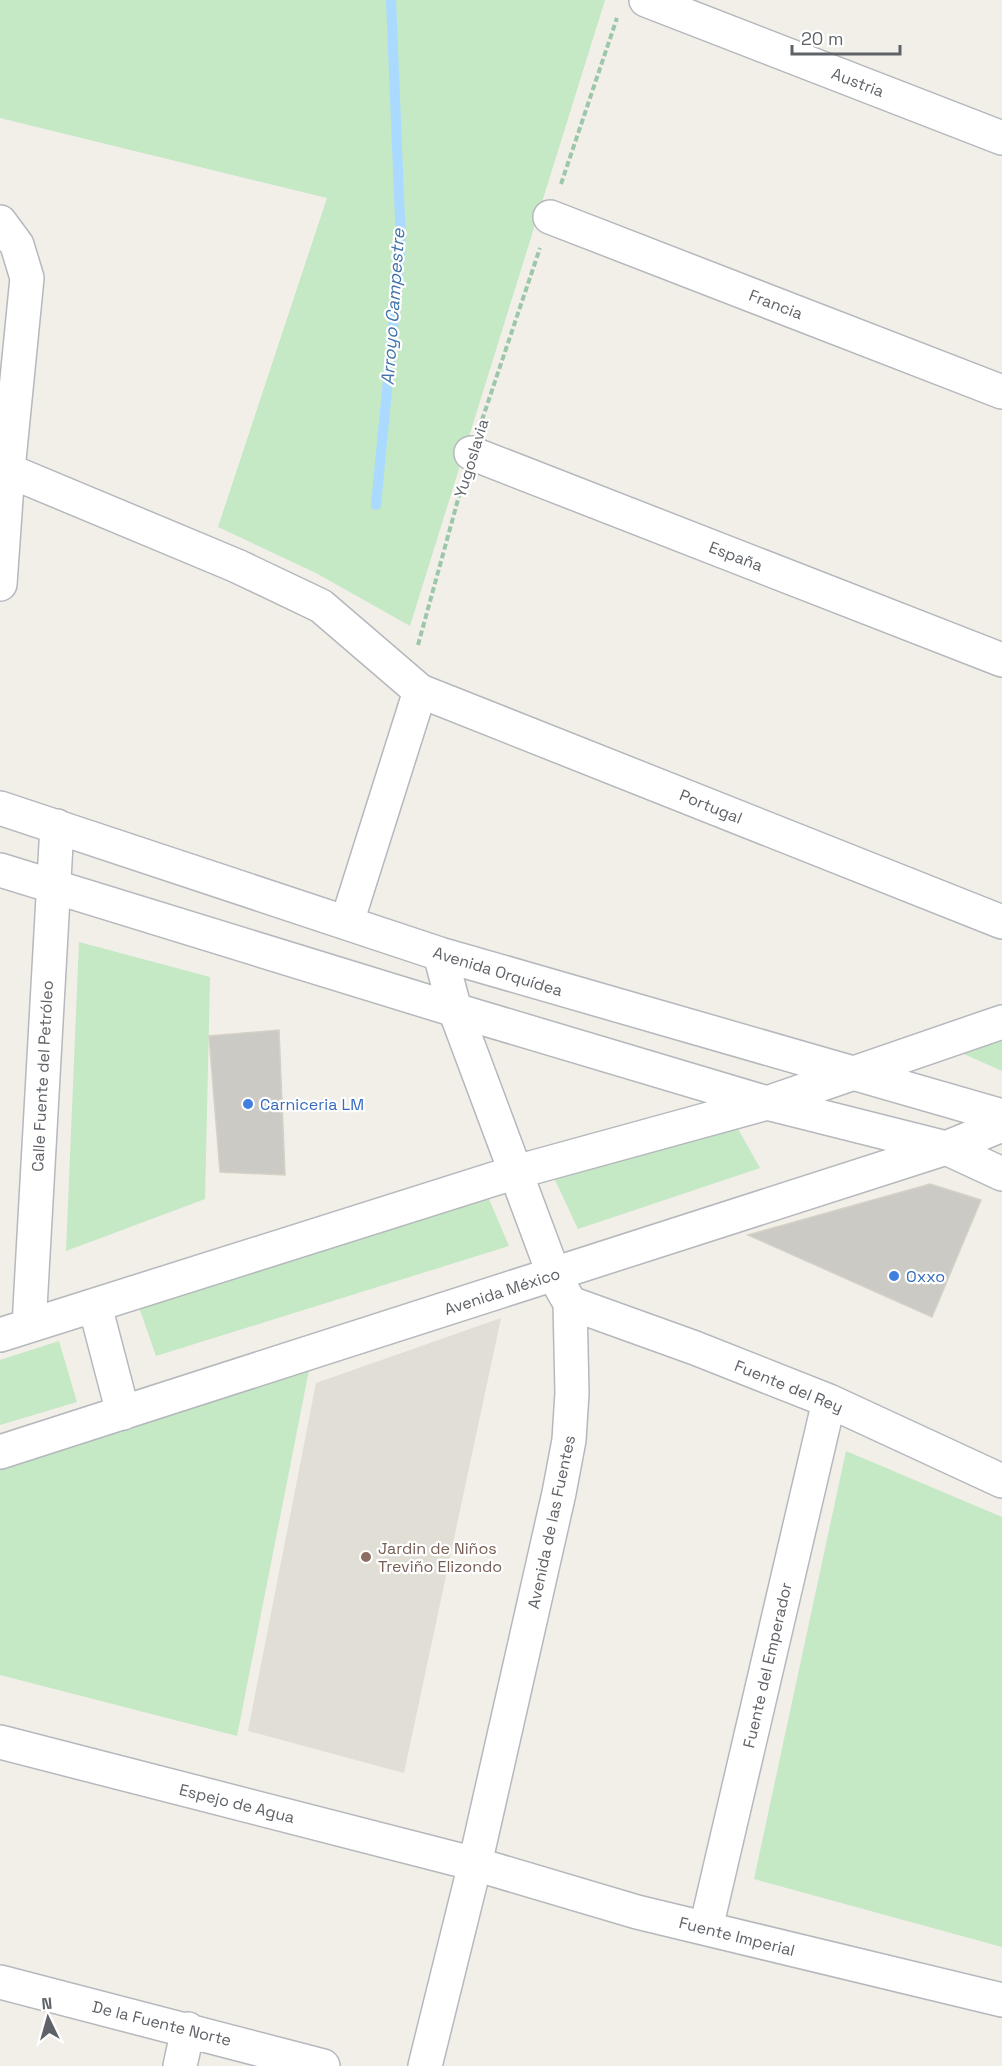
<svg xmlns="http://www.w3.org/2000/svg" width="1002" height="2066" viewBox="0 0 1002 2066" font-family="'Space Grotesk',sans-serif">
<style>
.education{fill:#e1ded6}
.green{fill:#c5e8c5}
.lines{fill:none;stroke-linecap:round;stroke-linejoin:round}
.stream{stroke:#aadaff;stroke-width:10}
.building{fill:#cccac5;stroke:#d6d1c6;stroke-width:1.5}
.minor-casing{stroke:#b5b8bc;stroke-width:36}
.path{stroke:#9cc7a9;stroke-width:4;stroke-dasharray:6 3;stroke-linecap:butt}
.minor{stroke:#fff;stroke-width:33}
.shop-dot{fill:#3f7fe0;stroke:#fff;stroke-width:2}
.education-dot{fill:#8d6e63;stroke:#fff;stroke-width:2}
.labels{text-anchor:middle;stroke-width:4.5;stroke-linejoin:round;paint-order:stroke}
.street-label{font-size:16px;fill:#5f6368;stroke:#fff}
.shop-label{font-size:16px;fill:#366cbe;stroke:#fff;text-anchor:start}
.education-label{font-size:16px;fill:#785e54;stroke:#fff;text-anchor:start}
.water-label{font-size:18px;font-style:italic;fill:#4174aa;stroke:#fff}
</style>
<rect width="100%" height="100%" fill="#f1efe8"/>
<path class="education" d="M501,1318L404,1773L248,1731L316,1383Z"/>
<path class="green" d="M0,0H605L410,626L316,573L218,527L327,198L0,118Z
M79,942L210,977L205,1199L66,1251Z
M1002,1039V1071L957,1051Z
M733,1120L760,1168L578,1229L555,1180Z
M486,1192L509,1246L156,1356L139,1307Z
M59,1341L77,1402L0,1425V1360Z
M309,1370L237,1736L0,1675V1470Z
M846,1451L1002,1517V1947L754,1879Z"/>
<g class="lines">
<path class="stream" d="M376,505L401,244L391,0"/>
</g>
<path class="building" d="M279,1030L285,1175L220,1172L209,1036Z
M930,1184L981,1200L932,1317L748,1235Z"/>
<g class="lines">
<defs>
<path id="minor" d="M646,0L1002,138
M550,217L1002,392
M0,222L17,245L27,278L8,470L0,584
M471,453L1002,660
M0,467L237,566L321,606L420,691L1002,922
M0,808L440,954L1002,1116
M0,870L455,1010L767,1103L946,1148L1002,1174
M347,922L420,691
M570,1303L695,1348L829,1401L1002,1481
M95,1306L123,1413
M29,1326L57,826
M0,1335L516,1172L767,1103L1002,1022
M0,1452L946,1148L1002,1125
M0,1742L475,1864L637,1912L1002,2000
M706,1928L829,1401
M0,1982L323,2066
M180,2066L188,2029
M425,2066L475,1864L559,1493L569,1440L572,1393L570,1303L554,1275L455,1010L440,954"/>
</defs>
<use href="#minor" class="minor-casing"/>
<path class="path" d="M561,184L617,18
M482,420L540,248
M418,645L462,485"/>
<use href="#minor" class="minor"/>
</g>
<g class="shop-dot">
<circle cx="248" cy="1104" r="6"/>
<circle cx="894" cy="1276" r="6"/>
</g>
<circle class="education-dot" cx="366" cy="1557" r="6"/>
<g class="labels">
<g class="street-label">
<text transform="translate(858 82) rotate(21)" y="6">Austria</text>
<text transform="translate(776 304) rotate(21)" y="6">Francia</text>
<text transform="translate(471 458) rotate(-73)" y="6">Yugoslavia</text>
<text transform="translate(736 556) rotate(21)" y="6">España</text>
<text transform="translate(711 806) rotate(22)" y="6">Portugal</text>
<text transform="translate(498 971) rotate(17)" y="6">Avenida Orquídea</text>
<text transform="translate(42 1076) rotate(-87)" y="6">Calle Fuente del Petróleo</text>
<text transform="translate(502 1291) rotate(-18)" y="6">Avenida México</text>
<text transform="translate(789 1386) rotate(22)" y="6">Fuente del Rey</text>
<text transform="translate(551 1522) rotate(-78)" y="6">Avenida de las Fuentes</text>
<text transform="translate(767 1665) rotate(-77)" y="6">Fuente del Emperador</text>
<text transform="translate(237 1803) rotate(14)" y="6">Espejo de Agua</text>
<text transform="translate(737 1936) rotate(14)" y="6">Fuente Imperial</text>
<text transform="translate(162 2023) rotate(14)" y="6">De la Fuente Norte</text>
</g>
<g class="shop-label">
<text x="260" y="1110">Carniceria LM</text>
<text x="906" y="1282">Oxxo</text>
</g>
<g class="education-label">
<text x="378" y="1554">Jardin de Niños<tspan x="378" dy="18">Treviño Elizondo</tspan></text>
</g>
<g class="water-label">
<text transform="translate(393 307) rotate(-86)" y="6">Arroyo Campestre</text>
</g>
</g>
<g transform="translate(48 2018) rotate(355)" stroke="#ffffff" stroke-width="4.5" paint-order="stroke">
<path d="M0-4.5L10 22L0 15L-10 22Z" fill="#5f6368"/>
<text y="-9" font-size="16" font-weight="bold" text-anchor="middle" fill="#5f6368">N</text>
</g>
<path d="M792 45v9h108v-9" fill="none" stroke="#5f6368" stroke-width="3"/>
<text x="801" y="45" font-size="18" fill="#5f6368" stroke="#ffffff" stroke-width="4.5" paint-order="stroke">20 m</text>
</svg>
